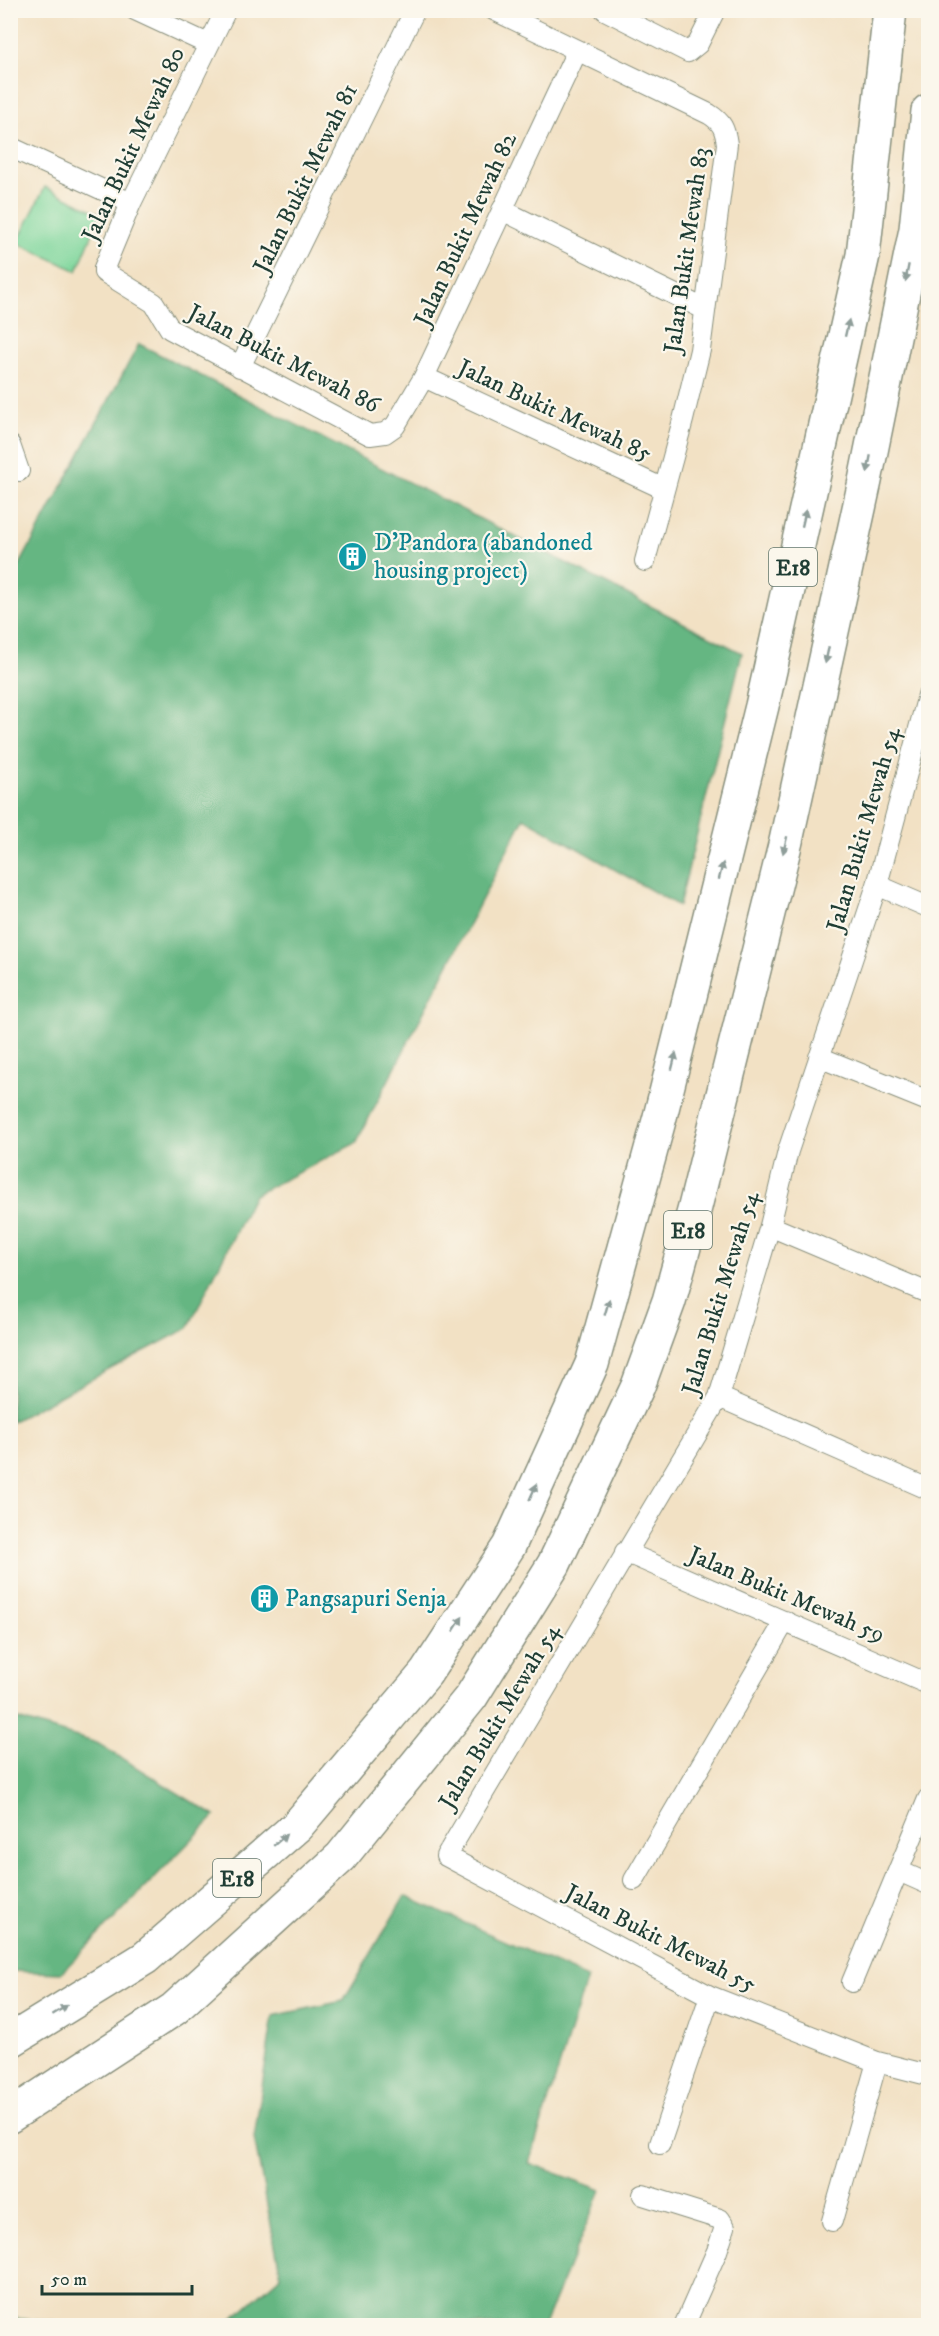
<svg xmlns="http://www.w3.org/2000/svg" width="939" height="2336" viewBox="0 0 939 2336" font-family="'IM FELL DW Pica',serif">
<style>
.green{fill:#7cd59a;stroke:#4e8967;stroke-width:1.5}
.forest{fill:#65b682;stroke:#427a5b;stroke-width:1.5}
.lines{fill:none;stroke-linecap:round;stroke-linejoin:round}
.street-casing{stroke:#888f7c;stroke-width:22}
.highway-casing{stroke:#888f7c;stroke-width:36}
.street{stroke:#fff;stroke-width:20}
.highway{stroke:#fff;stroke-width:33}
.oneway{fill:#8f9e9a}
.labels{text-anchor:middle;stroke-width:4.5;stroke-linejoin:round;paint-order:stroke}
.shield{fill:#fbf7ec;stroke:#61756b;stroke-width:1.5}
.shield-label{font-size:22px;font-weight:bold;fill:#1f3d34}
.street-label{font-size:24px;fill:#1f3d34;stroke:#fbf7ec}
.culture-label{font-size:24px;fill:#0d838f;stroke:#fbf7ec;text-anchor:start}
</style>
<rect width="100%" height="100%" fill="#fbf7ec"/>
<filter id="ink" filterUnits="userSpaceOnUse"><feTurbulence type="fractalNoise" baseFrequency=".0167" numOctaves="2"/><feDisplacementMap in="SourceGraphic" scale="12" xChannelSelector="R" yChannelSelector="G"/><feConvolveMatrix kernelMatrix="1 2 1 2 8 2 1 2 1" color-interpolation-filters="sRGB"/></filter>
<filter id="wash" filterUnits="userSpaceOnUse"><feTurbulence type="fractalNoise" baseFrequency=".008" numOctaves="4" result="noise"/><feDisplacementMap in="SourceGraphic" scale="24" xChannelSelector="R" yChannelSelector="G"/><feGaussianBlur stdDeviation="1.35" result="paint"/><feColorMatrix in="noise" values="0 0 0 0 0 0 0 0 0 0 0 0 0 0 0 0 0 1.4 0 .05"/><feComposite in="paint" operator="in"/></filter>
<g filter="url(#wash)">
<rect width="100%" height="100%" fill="#f2e1c4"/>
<path class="green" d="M45,187L101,214L77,271L17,243Z"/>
<path class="forest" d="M139,344L742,653L679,906L524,818L356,1143L254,1195L188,1328L11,1422V581Z
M11,1717L97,1743L215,1816L61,1973L11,1971Z
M405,1896L587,1978L529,2163L601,2190L544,2325H225L281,2276L254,2138L273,2016L343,2001Z
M10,2318H11L81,2325H11Z"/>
</g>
<g filter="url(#ink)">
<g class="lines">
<defs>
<path id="street" d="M135,10L208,44
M226,10L131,203L104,268V272L154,303L170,329L370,435L385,433L395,426L424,377L577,51
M494,10L709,114C722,122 725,129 727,144L700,350L683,420L645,561
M605,10L688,52L698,44L715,10
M10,147L131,203
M502,210L704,309
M240,367L415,10
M424,377L664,489
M10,445L19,471
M928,695L877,885L788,1151L770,1226L719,1397L446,1856L710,1996L877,2062L928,2075
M877,885L928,907
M819,1057L928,1101
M770,1226L928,1293
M719,1397L928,1489
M625,1552L928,1684
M899,1871L928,1884
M634,1880L785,1621
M852,1982L928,1799
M660,2144L710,1996
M643,2195L720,2219L725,2227L717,2251L684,2326
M832,2221L877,2062"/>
<path id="highway" d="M10,2041L145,1958L297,1826L426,1673L509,1546L592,1364L660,1117L762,706L863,255L890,10
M10,2116L174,2009L341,1857L471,1697L554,1564L638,1386L669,1301L694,1211L786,841L865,481L916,229L928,111"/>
</defs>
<use href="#street" class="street-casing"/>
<use href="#highway" class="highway-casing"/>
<use href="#street" class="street"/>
<use href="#highway" class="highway"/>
</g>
<defs><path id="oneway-solid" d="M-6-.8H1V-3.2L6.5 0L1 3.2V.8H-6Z" transform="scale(1.5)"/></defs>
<g class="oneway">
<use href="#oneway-solid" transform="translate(907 273) rotate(101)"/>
<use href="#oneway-solid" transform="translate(847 328) rotate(-77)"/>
<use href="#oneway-solid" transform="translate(869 464) rotate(101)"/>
<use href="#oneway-solid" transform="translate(804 518) rotate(-77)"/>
<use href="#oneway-solid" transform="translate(827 655) rotate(102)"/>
<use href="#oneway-solid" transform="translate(785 845) rotate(104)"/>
<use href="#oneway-solid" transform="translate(721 871) rotate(-76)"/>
<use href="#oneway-solid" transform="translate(674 1061) rotate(-76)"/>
<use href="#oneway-solid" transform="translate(607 1307) rotate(-74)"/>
<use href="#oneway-solid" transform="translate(533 1492) rotate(-66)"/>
<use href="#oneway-solid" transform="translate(458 1624) rotate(-57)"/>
<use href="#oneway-solid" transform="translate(280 1840) rotate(-41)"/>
<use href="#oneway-solid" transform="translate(60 2010) rotate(-32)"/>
</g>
</g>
<defs>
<symbol id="building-disc" viewBox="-11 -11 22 22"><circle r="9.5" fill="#0f9aa8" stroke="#fbf7ec"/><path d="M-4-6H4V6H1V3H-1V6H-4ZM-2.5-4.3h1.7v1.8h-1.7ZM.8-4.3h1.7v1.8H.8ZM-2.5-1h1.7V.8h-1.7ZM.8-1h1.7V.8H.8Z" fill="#fff"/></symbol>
</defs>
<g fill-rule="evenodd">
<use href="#building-disc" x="336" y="540" width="33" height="33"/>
<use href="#building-disc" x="248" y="1582" width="33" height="33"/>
</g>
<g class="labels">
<g class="shield">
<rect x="769" y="548" width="48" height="38" rx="4.5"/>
<rect x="664" y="1211" width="48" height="38" rx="4.5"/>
<rect x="213" y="1859" width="48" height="38" rx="4.5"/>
</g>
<g class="shield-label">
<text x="793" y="575">E18</text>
<text x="688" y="1238">E18</text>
<text x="237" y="1886">E18</text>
</g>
<g class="street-label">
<text transform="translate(133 144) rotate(-65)" y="8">Jalan Bukit Mewah 80</text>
<text transform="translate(305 178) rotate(-64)" y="8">Jalan Bukit Mewah 81</text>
<text transform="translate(465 229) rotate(-65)" y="8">Jalan Bukit Mewah 82</text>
<text transform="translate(686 250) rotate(-82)" y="8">Jalan Bukit Mewah 83</text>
<text transform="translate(284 358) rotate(27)" y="8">Jalan Bukit Mewah 86</text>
<text transform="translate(555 410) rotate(25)" y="8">Jalan Bukit Mewah 85</text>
<text transform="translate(863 829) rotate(-74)" y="8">Jalan Bukit Mewah 54</text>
<text transform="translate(720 1293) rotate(-73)" y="8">Jalan Bukit Mewah 54</text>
<text transform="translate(787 1594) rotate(23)" y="8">Jalan Bukit Mewah 59</text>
<text transform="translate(499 1716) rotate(-59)" y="8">Jalan Bukit Mewah 54</text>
<text transform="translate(661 1938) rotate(27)" y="8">Jalan Bukit Mewah 55</text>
</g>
<g class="culture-label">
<text x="374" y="550">D'Pandora (abandoned<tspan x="374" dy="28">housing project)</tspan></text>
<text x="285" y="1606">Pangsapuri Senja</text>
</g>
</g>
<rect width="939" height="2336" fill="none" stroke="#fbf7ec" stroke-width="36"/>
<path d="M42 2285v9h150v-9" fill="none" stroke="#1f3d34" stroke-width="3"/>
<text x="51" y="2285" font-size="18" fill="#1f3d34" stroke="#fbf7ec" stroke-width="4.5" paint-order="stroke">50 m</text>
</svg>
